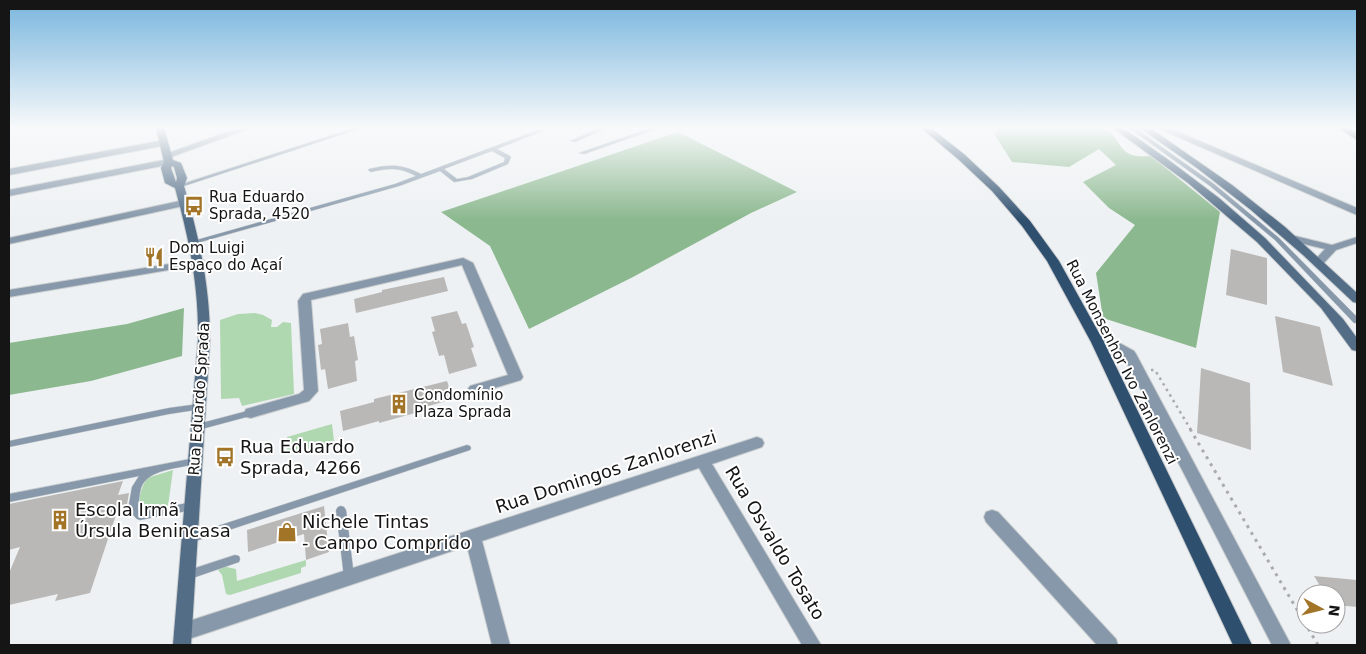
<svg xmlns="http://www.w3.org/2000/svg" width="1366" height="654" viewBox="0 0 1366 654" font-family="'DejaVu Sans',sans-serif">
<style>
.green{fill:#afd8b1}
.forest{fill:#8bb88e}
.building{fill:#bab8b6}
.lines{fill:none;stroke-linecap:round;stroke-linejoin:round}
.lane-casing{stroke:#cbced0;stroke-width:1}
.street-casing{stroke:#cbced0;stroke-width:2}
.secondary-casing{stroke:#cbced0;stroke-width:2}
.primary-casing{stroke:#cbced0;stroke-width:2}
.path-far1{stroke:#a9abac;stroke-width:2.5;stroke-dasharray:2.5 4;stroke-linecap:butt}
.path{stroke:#a9abac;stroke-width:3;stroke-dasharray:3 5;stroke-linecap:butt}
.lane{fill:#8698aa;fill-rule:evenodd}
.street{fill:#8698aa;fill-rule:evenodd}
.secondary{fill:#536d87;fill-rule:evenodd}
.primary{fill:#2f4f6e;fill-rule:evenodd}
.labels{text-anchor:middle;stroke-width:4;stroke-linejoin:round;paint-order:stroke}
.poi-label{font-size:15px;fill:#151516;stroke:#fff;text-anchor:start}
.street-label{font-size:15px;fill:#151516;stroke:#fff}
.near-poi-label{font-size:18px;fill:#151516;stroke:#fff;text-anchor:start}
.near-street-label{font-size:18px;fill:#151516;stroke:#fff}
</style>
<rect width="100%" height="100%" fill="#eef1f3"/>
<path class="green" d="M255,313L263,315L272,320L271,327H277L283,322L291,323L294,394L242,406L239,398L221,399L220,320L238,314Z
M332,424L334,441L287,455V437Z
M173,470L168,506L144,511L139,507C139,496 141,488 147,478Z
M306,560V566L301,568V573L230,595L226,594L222,575L218,570L222,566L236,569L237,581Z"/>
<path class="forest" d="M998,128H1105C1125,143 1117,159 1151,156L1220,212L1196,348L1103,318L1096,273L1135,225L1109,208L1083,182L1116,165L1099,149L1069,167L1012,162L995,135Z
M678,132L797,192L751,213L633,277L529,329L490,246L441,212Z
M184,308L182,356L91,381L9,395V343L127,324Z"/>
<path class="building" d="M1231,249L1267,258V305L1226,295Z
M444,277L448,291L356,313L354,299L382,292V290Z
M457,311L462,324L466,323L474,347L471,348L477,366L449,374L444,355L439,356L432,332L435,331L431,317Z
M1275,316L1320,327L1333,386L1283,372Z
M348,323L350,337L354,336L358,360L355,361L357,381L328,389L325,369L321,370L318,345L322,344L320,329Z
M1201,368L1250,383L1251,450L1197,433Z
M447,381L453,399L425,407L426,410L379,423V421L343,431L340,411L374,402V399Z
M123,481L118,495L129,493L126,510L117,512L90,593L55,601L58,594L9,605V573L20,547L9,550V504Z
M324,506L329,552L306,560L304,534L248,552L247,530Z
M1314,576L1357,580V607L1336,605V594H1325Z"/>
<g class="lines">
<defs>
<path id="lane" d="M354,128H362L181,187H177L176,186Z
M543,128H550L497,149L510,156L511,157L508,164L472,179L454,182L440,171L399,186L197,243H193L192,242L193,241L395,184L416,176C399,167 389,168 371,172L368,170L369,169C390,164 402,164 421,174ZM492,151L505,158L504,162L468,177L457,179L444,169Z
M600,128H607L575,142L570,141Z
M651,128H659L584,154L579,153Z
M1129,128H1135L1214,184L1279,238L1357,317V323H1354L1275,240L1210,186Z
M199,404L202,405L203,407L202,409L169,414L9,447V441L169,408Z
M251,410L254,411L255,413L254,415L198,430L195,429L194,427L195,425L198,424Z
M467,445L470,446L471,448L470,450L190,543L186,542L185,539L186,536L190,535Z
M195,458L198,459L200,461L198,463C180,469 148,468 141,488C139,495 139,502 138,509L142,512L192,502L195,503L197,506L195,509L192,510L140,520L137,519L128,510L132,487L139,476L9,502V494Z
M341,506L344,507L346,510L354,577L353,580L349,582L345,580L344,577L336,510L338,507Z
M235,555L239,556L240,559L239,562L187,580L183,578L182,575L183,572Z"/>
<path id="street" d="M238,128H251L171,157H165L163,155Z
M1157,128H1169L1357,208V215Z
M164,140L168,143L167,145L9,175V169Z
M169,159L172,160V164L9,196V190Z
M184,200L189,203L188,205L9,244V238Z
M1291,235L1332,245L1357,237V243L1336,250L1323,264L1319,265L1313,262L1325,249L1287,240L1286,238L1287,236Z
M463,258L473,263L523,377L521,380L475,394L470,392L468,389L470,386L508,375L462,265L311,300L318,391L309,401L251,418L246,417L244,413L246,409L299,394L304,390L298,301L303,294Z
M200,259L206,262L204,264L9,297V290Z
M1092,328L1134,351L1136,354L1291,645H1272L1124,357L1088,335L1086,332Z
M757,437L762,439L764,443L762,447L712,464L821,645H802L699,468L482,541L510,645H492L467,546L183,641L176,638L174,632L176,626L183,623Z
M992,510L998,512L1116,639L1118,645H1097L986,522L984,517L986,512Z"/>
<path id="secondary" d="M156,128H164L173,160L181,163L187,178L184,186C199,237 210,286 210,340L191,645H173L198,340C199,287 189,238 175,188L165,183L161,168L164,162ZM172,166L174,167L177,178L176,182L171,168Z
M1113,128H1123L1170,161L1219,198L1265,238L1343,319L1357,338V351L1352,350L1321,308L1257,242L1188,183Z
M1140,128H1150L1232,185L1285,227L1357,293V303L1353,302L1303,255L1251,210L1197,168Z"/>
<path id="primary" d="M921,128H931L965,155L999,187L1030,221L1059,261L1104,342L1252,645H1233L1091,342L1047,261L1022,226L992,191L958,159Z
M1338,128H1348L1357,133V140Z"/>
</defs>
<use href="#lane" class="lane-casing"/>
<use href="#street" class="street-casing"/>
<use href="#secondary" class="secondary-casing"/>
<use href="#primary" class="primary-casing"/>
<path class="path-far1" d="M1151,370H1155L1191,430"/>
<path class="path" d="M1190,429L1318,645"/>
<use href="#lane" class="lane"/>
<use href="#street" class="street"/>
<use href="#secondary" class="secondary"/>
<use href="#primary" class="primary"/>
</g>
<linearGradient id="sky" x2="0" y2="1"><stop stop-color="#79b6de"/><stop offset="0.58" stop-color="#f7f9fa"/><stop offset="1" stop-color="#f7f9fa" stop-opacity="0"/></linearGradient>
<rect width="1366" height="220" fill="url(#sky)"/>
<defs>
<symbol id="bus-bare" viewBox="-9 -9 18 18"><path d="M-5-6H5V4H4V6H2V4H-2V6H-4V4H-5ZM-3.5-4V0h7V-4ZM-3.5 1.2v1.5H-2V1.2ZM2 1.2v1.5H3.5V1.2Z" fill="#a27427" stroke="#fff" stroke-width="2.5" paint-order="stroke"/></symbol>
<symbol id="restaurant-bare" viewBox="-9 -9 18 18"><path d="M-5-6h1v4h1v-4h1v4h1v-4h1v5L-1.5 .5V6h-2V.5L-5-1ZM5-6V6H3V1.5H1.5Q1.5-4 5-6Z" fill="#a27427" stroke="#fff" stroke-width="2.5" paint-order="stroke"/></symbol>
<symbol id="building-bare" viewBox="-9 -9 18 18"><path d="M-4-6H4V6H1V3H-1V6H-4ZM-2.5-4.3h1.7v1.8h-1.7ZM.8-4.3h1.7v1.8H.8ZM-2.5-1h1.7V.8h-1.7ZM.8-1h1.7V.8H.8Z" fill="#a27427" stroke="#fff" stroke-width="2.5" paint-order="stroke"/></symbol>
<symbol id="shop-bare" viewBox="-9 -9 18 18"><path d="M-5-2.5h2.3a2.7 3.5 0 0 1 5.4 0H5L5.5 6h-11ZM-1.5-2.5h3a1.5 2.3 0 0 0-3 0Z" fill="#a27427" stroke="#fff" stroke-width="2.5" paint-order="stroke"/></symbol>
</defs>
<g fill-rule="evenodd">
<use href="#bus-bare" x="180" y="192" width="28" height="28"/>
<use href="#restaurant-bare" x="140" y="243" width="28" height="28"/>
<use href="#building-bare" x="385" y="390" width="28" height="28"/>
<use href="#bus-bare" x="211" y="443" width="28" height="28"/>
<use href="#building-bare" x="46" y="506" width="28" height="28"/>
<use href="#shop-bare" x="273" y="518" width="28" height="28"/>
</g>
<g class="labels">
<g class="poi-label">
<text x="209" y="202">Rua Eduardo<tspan x="209" dy="17">Sprada, 4520</tspan></text>
<text x="169" y="253">Dom Luigi<tspan x="169" dy="17">Espaço do Açaí</tspan></text>
<text x="414" y="400">Condomínio<tspan x="414" dy="17">Plaza Sprada</tspan></text>
</g>
<g class="street-label">
<text transform="translate(1122 362) rotate(63)" y="5">Rua Monsenhor Ivo Zanlorenzi</text>
<text transform="translate(199 399) rotate(-86)" y="5">Rua Eduardo Sprada</text>
</g>
<g class="near-poi-label">
<text x="240" y="453">Rua Eduardo<tspan x="240" dy="21">Sprada, 4266</tspan></text>
<text x="75" y="516">Escola Irmã<tspan x="75" dy="21">Úrsula Benincasa</tspan></text>
<text x="302" y="528">Nichele Tintas<tspan x="302" dy="21">- Campo Comprido</tspan></text>
</g>
<g class="near-street-label">
<text transform="translate(606 472) rotate(-18)" y="6">Rua Domingos Zanlorenzi</text>
<text transform="translate(775 543) rotate(59)" y="6">Rua Osvaldo Tosato</text>
</g>
</g>
<rect width="1366" height="654" fill="none" stroke="#151516" stroke-width="20"/>
<g transform="translate(1321 609) rotate(97)"><circle r="24" fill="#ffffff" stroke="#a1a1a2"/>
<path d="M0-4L9 19L0 12L-9 19Z" fill="#a27427"/>
<text y="-8" font-size="14" font-weight="bold" text-anchor="middle" fill="#151516">N</text>
</g>
</svg>
